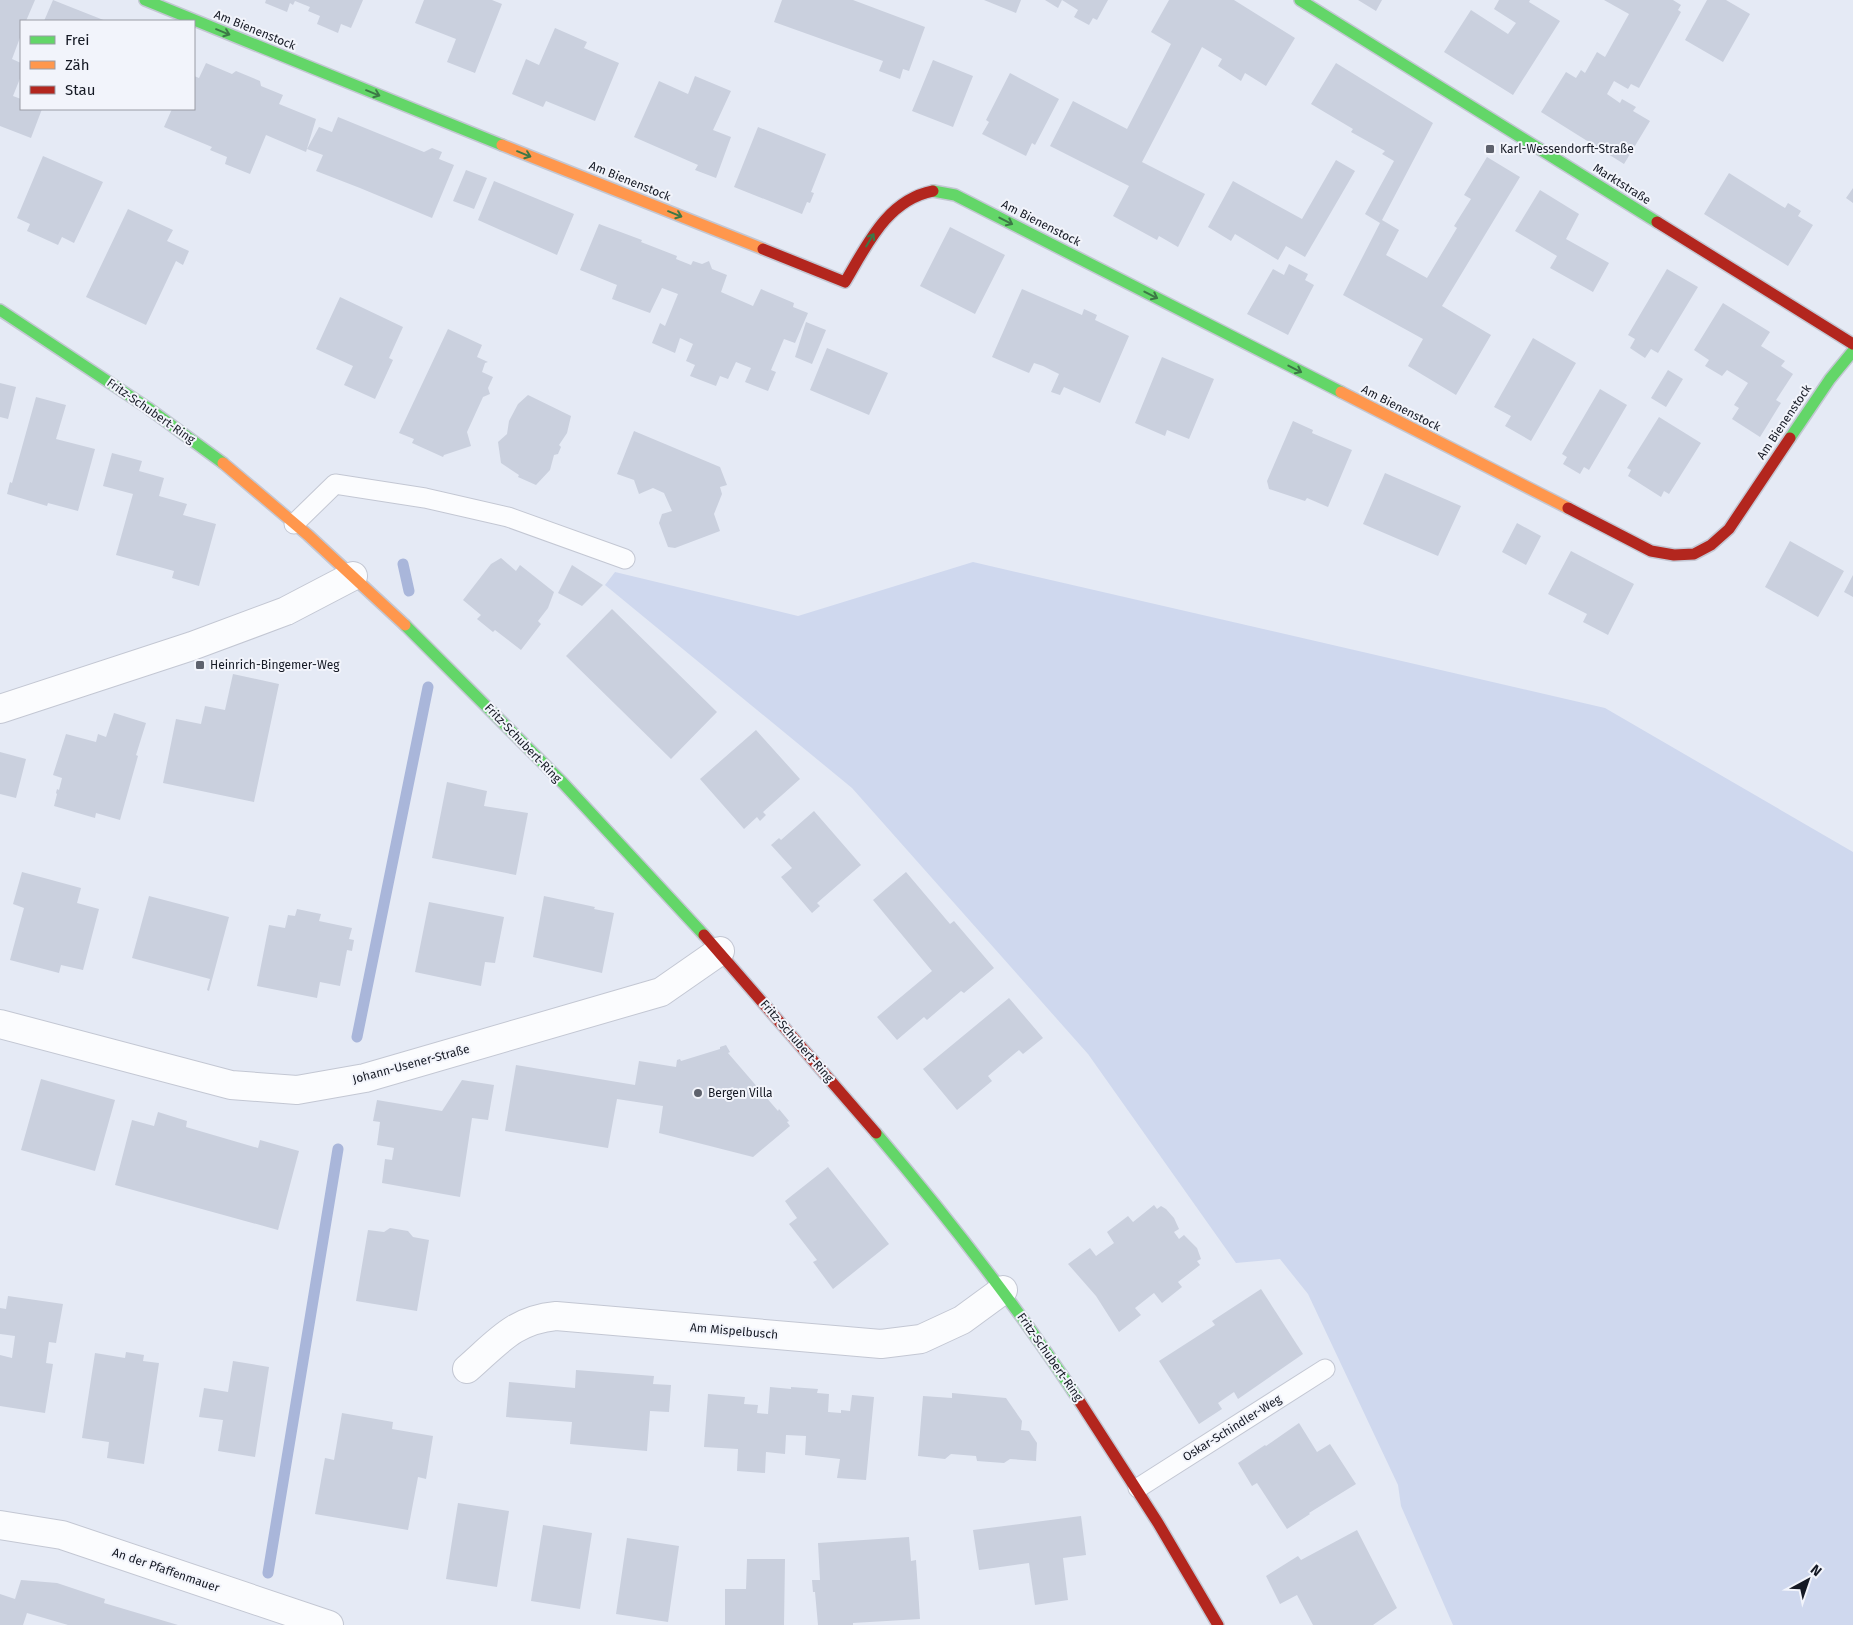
<svg xmlns="http://www.w3.org/2000/svg" width="1853" height="1625" viewBox="0 0 1853 1625" font-family="'Fira Sans',sans-serif">
<style>
.green{fill:#cfd8ee}
.lines{fill:none;stroke-linecap:round;stroke-linejoin:round}
.stream{stroke:#a9b6da;stroke-width:11}
.building{fill:#cad0de}
.lane-casing{stroke:#c3c7d3;stroke-width:21}
.street-casing{stroke:#c3c7d3;stroke-width:30}
.fast-casing{stroke:#c3c7d3;stroke-width:14}
.slow-casing{stroke:#c3c7d3;stroke-width:14}
.jam-casing{stroke:#c3c7d3;stroke-width:14}
.lane{stroke:#fbfcfe;stroke-width:19}
.street{stroke:#fbfcfe;stroke-width:28}
.fast{stroke:#63d668;stroke-width:11}
.slow{stroke:#ff974d;stroke-width:11}
.jam{stroke:#b3261e;stroke-width:11}
.oneway{stroke:#3c7846}
.poi-dot{fill:#5e626d;stroke:#f2f4fb;stroke-width:2}
.labels{text-anchor:middle;stroke-width:4;stroke-linejoin:round;paint-order:stroke}
.street-label{font-size:12px;fill:#151924;stroke:#f2f4fb}
.poi-label{font-size:12px;fill:#151924;stroke:#f2f4fb;text-anchor:start}
</style>
<rect width="100%" height="100%" fill="#e5eaf5"/>
<path class="green" d="M973,562L1605,708L1853,852V1625H1453L1401,1506L1398,1485L1308,1294L1280,1259L1236,1263L1088,1054L852,788L605,585L615,572L798,616Z"/>
<g class="lines">
<path class="stream" d="M403,564L409,591
M357,1037L428,687
M268,1573L338,1149"/>
</g>
<path class="building" d="M0,0H35L26,21H21V35L12,59L21,63V76L13,96L21,99V109H42L31,138L0,126Z
M53,0L68,6L106,21H44Z
M266,0H363L351,28L341,24L338,33L317,24L320,16L308,11L310,7L295,1L293,5L290,3L287,12L265,3Z
M424,0H492L502,4L475,73L447,62L456,39L415,23Z
M782,0H853L925,27L909,71L903,69L900,79L879,71L883,61L774,22Z
M984,0H1021L1016,13Z
M1045,0H1108L1097,20L1093,18L1089,25L1074,17L1078,10L1062,0L1058,8Z
M1169,0H1234L1295,38L1266,86L1245,73L1241,81L1218,66L1222,59L1202,47L1142,162L1205,194L1178,247L1159,236L1157,240L1113,216L1129,186L1050,146L1073,101L1127,129L1171,44L1151,32Z
M1358,0H1382L1376,11Z
M1499,0H1530L1529,2L1560,21L1513,95L1444,52L1471,10L1508,34L1516,23L1494,9Z
M1604,0H1673L1681,5L1678,10L1681,12L1639,88L1631,84L1628,89L1614,81L1607,94L1620,103L1622,99L1636,107L1633,111L1650,121L1624,164L1541,112L1566,72L1576,78L1581,70L1585,73L1597,52L1605,57L1629,14Z
M1707,0H1726L1750,14L1723,62L1685,40Z
M555,28L587,42L584,48L619,63L595,121L546,101L543,107L512,94L526,59L539,65Z
M933,60L973,76L953,127L912,111Z
M206,63L232,74L236,71L260,81L261,86L283,95L279,104L316,119L306,152L266,135L250,174L225,164L227,157L210,150L212,147L164,127L172,109H194V76L199,78Z
M1336,63L1433,123L1382,220L1399,230L1386,255L1427,278L1457,228L1454,226L1471,199L1464,195L1487,157L1520,177L1442,306L1491,335L1456,395L1408,366L1423,339L1343,295L1380,223L1365,214L1394,161L1382,154L1385,151L1351,132L1353,129L1311,104Z
M1010,73L1059,99L1035,145L1032,143L1026,156L982,134L989,122L986,120Z
M695,76L731,91L713,130L731,137L716,178L695,170L698,165L634,137L659,81L688,94Z
M338,117L424,152L432,148L442,152L439,159L454,165L432,218L360,188L316,171L323,155L307,149L319,127L332,132Z
M758,127L826,154L811,192L814,193L810,203L807,202L802,214L734,187Z
M43,156L103,182L74,243L62,237L58,245L27,231L30,224L17,218Z
M1336,160L1355,171L1305,257L1286,246L1278,260L1235,234L1231,241L1208,227L1233,181L1302,219Z
M466,170L487,178L474,209L453,201Z
M1729,173L1785,208L1788,203L1801,211L1798,216L1813,225L1788,266L1704,214Z
M494,181L574,214L557,255L478,220Z
M1853,188V203L1846,198Z
M1540,190L1579,214L1566,239L1609,263L1593,292L1550,268L1557,256L1515,231Z
M128,209L173,230L167,241L189,251L183,265L176,261L146,325L86,297Z
M599,224L642,240L641,242L677,256L676,259L691,265L693,261L702,264L709,261L712,269L727,275L721,292L753,306L761,289L794,303L793,307L808,313L795,343L784,339L771,370L776,372L768,391L745,382L751,368L736,362L728,379L720,376L716,386L690,376L695,365L686,361L693,344L680,338L675,353L652,343L660,323L665,326L678,294L662,288L650,313L612,299L617,285L580,270Z
M950,227L1005,255L975,314L920,286Z
M1289,264L1308,274L1305,280L1314,285L1288,335L1247,314L1273,269L1284,275Z
M1667,269L1698,287L1658,353L1651,349L1645,358L1630,348L1635,339L1628,335Z
M1022,289L1082,315L1084,309L1097,315L1095,320L1129,336L1100,403L1064,387L1060,395L1051,392L1059,374L1043,366L1034,363L1029,373L992,357Z
M340,297L403,327L389,358L393,360L375,399L344,385L353,366L316,349Z
M1723,303L1770,332L1761,346L1785,361L1781,366L1793,374L1776,400L1781,403L1760,437L1732,419L1739,408L1734,405L1748,383L1727,370L1722,376L1705,366L1709,360L1694,350Z
M806,322L826,330L812,364L795,357Z
M448,329L482,345L477,357L488,362L485,363L482,372L493,377L488,388L490,394L483,397L467,432L471,446L444,455L443,457L412,443L414,439L399,433Z
M1533,338L1576,363L1531,441L1505,426L1511,416L1494,407Z
M827,348L888,373L869,415L810,390Z
M1162,357L1214,379L1189,439L1167,430L1165,436L1135,423Z
M1668,370L1683,379L1666,407L1651,398Z
M0,383L16,387L8,419L0,417Z
M1600,389L1627,405L1589,470L1584,467L1580,474L1563,464L1567,457L1562,454Z
M528,395L571,416L567,433L559,445L561,447L558,454L554,455L550,470L536,485L518,477L519,475L501,463L498,442L507,434L509,421L518,404Z
M36,397L66,405L56,439L95,449L78,511L48,503L47,506L7,494L10,482L12,483Z
M1659,417L1701,443L1669,494L1664,491L1661,497L1628,476L1631,470L1627,468Z
M1293,421L1313,430L1312,433L1352,450L1328,507L1307,498L1305,501L1269,489L1267,481Z
M634,431L720,467L727,485L720,487L722,494L714,514L720,531L675,548L668,547L659,523L662,514L672,511L664,493L653,488L639,494L634,480L617,474Z
M112,453L142,461L139,471L164,478L159,496L187,504L183,515L216,524L199,586L172,578L174,571L116,555L133,494L103,486Z
M1385,473L1461,506L1438,556L1363,524Z
M1517,523L1541,536L1526,565L1502,552Z
M1790,541L1844,571L1818,617L1765,587Z
M1571,551L1634,584L1608,635L1583,622L1587,614L1548,594Z
M501,558L516,571L520,565L554,592L548,608L538,621L541,624L521,650L495,630L493,632L477,619L481,615L463,600L491,564Z
M572,565L603,585L582,606L558,593Z
M1853,575V597L1844,592Z
M612,609L717,712L671,759L566,656Z
M233,674L279,684L254,802L163,783L176,719L201,724L205,706L225,710Z
M114,713L146,723L136,755L138,756L120,820L96,813L95,818L54,806L57,794L56,793L57,789L59,790L62,778L53,775L66,734L96,742L98,734L106,737Z
M756,730L800,779L763,812L766,815L760,821L757,817L744,829L700,779Z
M0,752L26,759L16,798L0,794Z
M447,782L487,791L484,806L528,813L516,875L432,858Z
M814,811L861,865L817,903L820,906L812,913L781,877L792,868L771,845L779,838L781,840Z
M22,872L81,888L77,903L99,909L83,970L61,965L59,973L10,960L24,908L13,904Z
M906,872L950,924L954,921L994,968L964,993L961,991L927,1020L924,1017L897,1040L877,1017L932,971L873,900Z
M149,896L229,917L209,991L207,990L210,979L132,958Z
M544,896L595,907L594,909L614,913L602,973L533,957Z
M429,902L504,917L495,963L485,962L481,986L415,972Z
M297,909L321,914L319,921L352,928L349,939L354,940L352,951L347,950L340,986L320,982L317,998L257,986L269,925L285,928L288,915L295,916Z
M1009,998L1043,1038L1023,1054L1019,1050L988,1076L992,1081L957,1110L923,1069Z
M726,1045L730,1052L728,1053L778,1111L779,1109L789,1121L787,1122L790,1126L753,1157L659,1133L663,1106L617,1099L608,1148L505,1131L516,1065L635,1085L639,1061L676,1067L677,1060L680,1059L681,1061L720,1049V1047Z
M41,1079L115,1100L95,1171L21,1150Z
M462,1080L494,1085L488,1120L472,1118L460,1197L382,1183L385,1159L392,1160L394,1148L377,1145L380,1122L373,1121L377,1100L442,1111Z
M158,1112L187,1121L186,1127L258,1148L260,1140L299,1151L278,1230L115,1185L132,1120L154,1126Z
M828,1167L889,1244L833,1289L813,1262L817,1260L789,1224L797,1218L785,1201Z
M1154,1205L1157,1209L1161,1206L1166,1209L1174,1218L1179,1229L1174,1232L1179,1239L1184,1235L1197,1248L1201,1259L1197,1261L1200,1265L1178,1282L1182,1287L1162,1303L1154,1293L1135,1308L1141,1315L1119,1332L1096,1296L1068,1264L1090,1248L1096,1256L1114,1243L1107,1232L1128,1216L1133,1222Z
M390,1228L408,1231L413,1237L429,1240L417,1311L356,1301L368,1230L384,1232Z
M1261,1289L1303,1354L1238,1399L1234,1392L1218,1403L1222,1409L1199,1424L1159,1361L1215,1325L1212,1321Z
M8,1296L63,1304L56,1343L49,1342L46,1363L53,1364L45,1413L0,1406V1355L12,1358L15,1336L0,1334V1308L6,1309Z
M126,1352L144,1355L143,1361L159,1363L144,1464L107,1458L109,1442L82,1438L95,1353L125,1358Z
M233,1361L269,1367L255,1457L218,1451L223,1420L199,1417L204,1388L228,1392Z
M576,1370L654,1376L653,1384L671,1385L669,1412L650,1411L647,1451L570,1444L572,1422L506,1417L509,1382L575,1388Z
M770,1387L791,1389V1387L818,1389L817,1393L829,1394L828,1412L841,1413V1410L850,1411L852,1395L874,1397L866,1480L837,1478L840,1459L805,1455L806,1436L786,1435L785,1454L766,1452L765,1473L737,1471L738,1449L704,1447L708,1394L745,1397L744,1404L758,1405L757,1413L768,1414Z
M952,1393L1006,1398L1022,1421L1021,1430L1029,1431L1037,1443L1036,1461L1010,1459L1004,1463L977,1461L976,1456L951,1454L945,1459L918,1456L923,1396L952,1398Z
M342,1413L393,1422L392,1429L433,1436L426,1479L418,1477L408,1530L315,1514L325,1458L334,1460Z
M1299,1423L1317,1452L1330,1444L1356,1484L1309,1513L1310,1514L1287,1529L1257,1483L1252,1486L1238,1463L1265,1445L1266,1446Z
M458,1503L509,1511L497,1587L446,1579Z
M1081,1516L1086,1555L1063,1558L1068,1600L1035,1605L1029,1563L979,1570L973,1530Z
M543,1525L592,1533L580,1609L531,1601Z
M1357,1530L1397,1608L1373,1625H1313L1297,1595L1280,1604L1266,1576L1298,1556L1301,1560Z
M909,1537L911,1561L916,1560L920,1619L853,1623V1625H818L815,1592H813L812,1580H820L818,1543Z
M627,1538L679,1546L668,1622L616,1614Z
M747,1559H785L784,1625H725V1589H746Z
M21,1580L57,1583L105,1599L104,1603L178,1625H68L27,1613L23,1625H0V1594L15,1599Z"/>
<g class="lines">
<defs>
<path id="lane" d="M294,524L335,484L425,498L508,517L625,559
M1138,1488L1325,1369"/>
<path id="street" d="M0,709L192,646L286,611L353,576
M0,1024L231,1085L297,1090L365,1078L661,992L720,951
M467,1369C498,1342 514,1320 556,1316L881,1344L921,1339L962,1320L1003,1290
M0,1525L62,1535L329,1625"/>
<path id="fast" d="M145,0L502,145
M1300,0L1657,222
M933,191L955,195L1341,392
M0,310L148,408L223,463
M1790,438L1830,379L1853,351
M405,625L563,783L704,935
M876,1133C949,1219 1018,1307 1080,1402"/>
<path id="slow" d="M502,145L763,249
M1341,392L1568,508
M223,463L308,535L405,625"/>
<path id="jam" d="M1657,222L1853,344
M763,249L845,282C867,245 887,200 933,191
M1568,508L1651,551L1674,555L1694,554L1711,545L1729,529L1790,438
M704,935L876,1133
M1080,1402L1158,1523L1218,1625"/>
</defs>
<use href="#lane" class="lane-casing"/>
<use href="#street" class="street-casing"/>
<use href="#fast" class="fast-casing"/>
<use href="#slow" class="slow-casing"/>
<use href="#jam" class="jam-casing"/>
<use href="#lane" class="lane"/>
<use href="#street" class="street"/>
<use href="#fast" class="fast"/>
<use href="#slow" class="slow"/>
<use href="#jam" class="jam"/>
</g>
<defs><path id="oneway-shaft" d="M-6 0H5M1.5-3L5.5 0L1.5 3" fill="none" stroke-width="1.6" stroke-linecap="round" stroke-linejoin="round" transform="scale(1.25)"/></defs>
<g class="oneway">
<use href="#oneway-shaft" transform="translate(223 32) rotate(22)"/>
<use href="#oneway-shaft" transform="translate(373 93) rotate(22)"/>
<use href="#oneway-shaft" transform="translate(524 154) rotate(22)"/>
<use href="#oneway-shaft" transform="translate(675 214) rotate(22)"/>
<use href="#oneway-shaft" transform="translate(1006 221) rotate(27)"/>
<use href="#oneway-shaft" transform="translate(870 240) rotate(-59)"/>
<use href="#oneway-shaft" transform="translate(1151 295) rotate(27)"/>
<use href="#oneway-shaft" transform="translate(1295 369) rotate(27)"/>
</g>
<g class="poi-dot">
<rect x="1485" y="144" width="10" height="10" rx="2.5"/>
<rect x="195" y="660" width="10" height="10" rx="2.5"/>
<circle cx="698" cy="1093" r="5"/>
</g>
<g class="labels">
<g class="street-label">
<text transform="translate(255 30) rotate(22)" y="4">Am Bienenstock</text>
<text transform="translate(630 181) rotate(22)" y="4">Am Bienenstock</text>
<text transform="translate(1622 184) rotate(32)" y="4">Marktstraße</text>
<text transform="translate(1041 223) rotate(27)" y="4">Am Bienenstock</text>
<text transform="translate(1401 408) rotate(27)" y="4">Am Bienenstock</text>
<text transform="translate(151 411) rotate(35)" y="4">Fritz-Schubert-Ring</text>
<text transform="translate(1784 422) rotate(-56)" y="4">Am Bienenstock</text>
<text transform="translate(523 743) rotate(46)" y="4">Fritz-Schubert-Ring</text>
<text transform="translate(797 1041) rotate(49)" y="4">Fritz-Schubert-Ring</text>
<text transform="translate(411 1064) rotate(-15)" y="4">Johann-Usener-Straße</text>
<text transform="translate(734 1331) rotate(5)" y="4">Am Mispelbusch</text>
<text transform="translate(1050 1357) rotate(55)" y="4">Fritz-Schubert-Ring</text>
<text transform="translate(1232 1428) rotate(-32)" y="4">Oskar-Schindler-Weg</text>
<text transform="translate(166 1570) rotate(19)" y="4">An der Pfaffenmauer</text>
</g>
<g class="poi-label">
<text x="1500" y="153">Karl-Wessendorft-Straße</text>
<text x="210" y="669">Heinrich-Bingemer-Weg</text>
<text x="708" y="1097">Bergen Villa</text>
</g>
</g>
<rect x="20" y="20" width="175" height="90" fill="#f2f4fb" stroke="#9a9ca5"/>
<rect x="30" y="36" width="25" height="8" fill="#63d668" stroke="#9a9ca5"/>
<text x="65" y="45" font-size="15" fill="#151924">Frei</text>
<rect x="30" y="61" width="25" height="8" fill="#ff974d" stroke="#9a9ca5"/>
<text x="65" y="70" font-size="15" fill="#151924">Zäh</text>
<rect x="30" y="86" width="25" height="8" fill="#b3261e" stroke="#9a9ca5"/>
<text x="65" y="95" font-size="15" fill="#151924">Stau</text>
<g transform="translate(1808 1580) rotate(40)" stroke="#f2f4fb" stroke-width="4" paint-order="stroke">
<path d="M0-4L9 19L0 12L-9 19Z" fill="#151924"/>
<text y="-8" font-size="14" font-weight="bold" text-anchor="middle" fill="#151924">N</text>
</g>
</svg>
